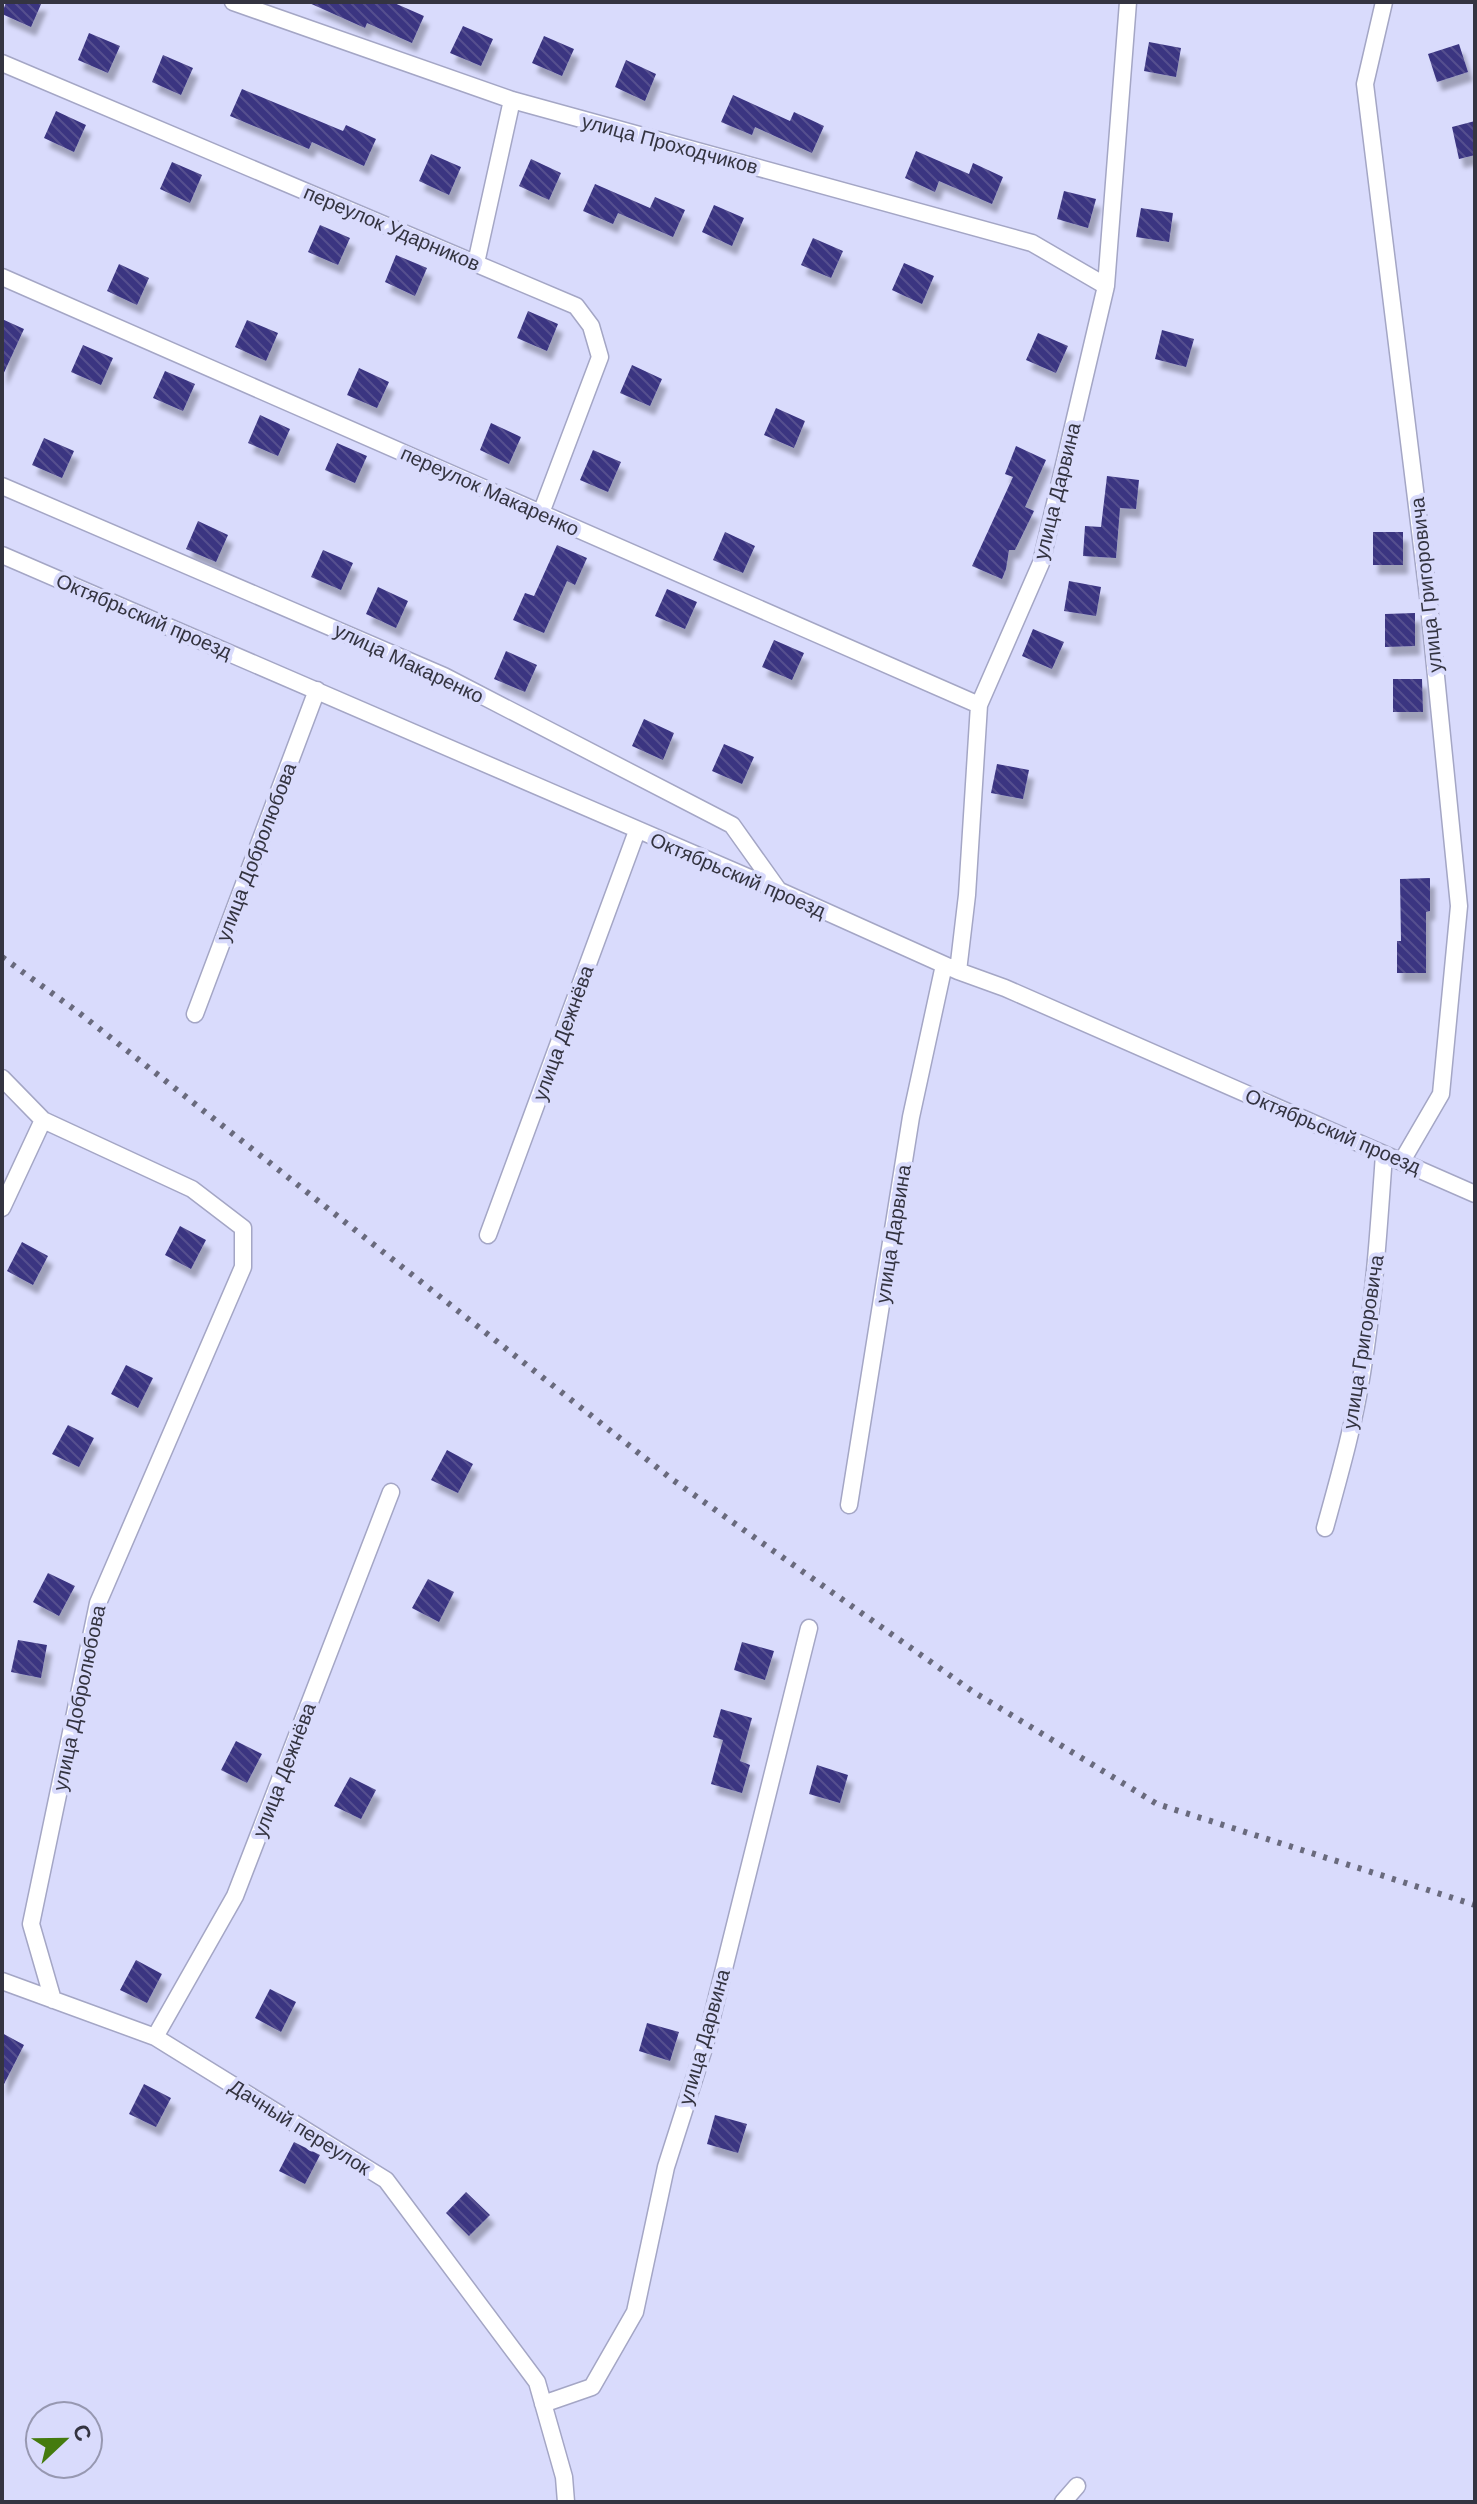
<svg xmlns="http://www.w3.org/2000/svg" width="1477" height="2504" viewBox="0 0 1477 2504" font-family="Helvetica,sans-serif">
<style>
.building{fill:url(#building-back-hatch);filter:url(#shadow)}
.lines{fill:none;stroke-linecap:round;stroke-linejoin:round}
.street-casing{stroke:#a4a6c5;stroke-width:19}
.street{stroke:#fff;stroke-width:16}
.rail{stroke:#696a7d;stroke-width:6;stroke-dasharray:4 8;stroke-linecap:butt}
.labels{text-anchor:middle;stroke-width:8;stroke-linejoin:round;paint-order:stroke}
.street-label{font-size:20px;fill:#343441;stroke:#d9dbfc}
</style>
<defs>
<pattern id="building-back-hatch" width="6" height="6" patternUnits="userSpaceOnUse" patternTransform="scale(2)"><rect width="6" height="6" fill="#3a3481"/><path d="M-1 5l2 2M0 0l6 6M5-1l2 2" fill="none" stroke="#55508f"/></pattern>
<filter id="shadow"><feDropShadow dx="5" dy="9" stdDeviation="2" flood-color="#0004"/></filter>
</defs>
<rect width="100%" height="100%" fill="#d9dbfc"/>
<path class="building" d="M6,2H42L31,27L2,14Z
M307,2H392L424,16L412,43L367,23L365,28Z
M463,26L493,39L481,66L450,53Z
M89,33L120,46L108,73L78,60Z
M544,36L574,49L562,76L532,63Z
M1149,42L1181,48L1176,77L1144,71Z
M1459,44L1468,72L1437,82L1428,54Z
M163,55L193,68L181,95L152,82Z
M626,60L656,74L645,101L615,87Z
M242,89L343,131L346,125L376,139L364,166L312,142L309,149L230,116Z
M733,95L790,121L794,112L824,126L812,153L755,127L752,135L721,122Z
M56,111L86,125L74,152L44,138Z
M1475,121V155L1459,159L1452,127Z
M916,151L969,174L973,163L1003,177L992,204L939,181L935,192L905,178Z
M431,154L461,167L449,195L419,181Z
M531,159L561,173L549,200L519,186Z
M172,162L202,175L190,203L160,189Z
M595,184L650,208L655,197L685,210L673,237L618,213L613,224L583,211Z
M1064,191L1096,199L1088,228L1057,219Z
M714,205L744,218L732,246L702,232Z
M1141,208L1173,213L1169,242L1136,237Z
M320,225L350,238L338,265L308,252Z
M813,238L843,251L831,278L801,265Z
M396,255L427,268L415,296L385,282Z
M904,263L934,276L922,304L892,290Z
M119,264L149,278L137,305L107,291Z
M528,311L558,324L547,351L517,338Z
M2,319L24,329L2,377Z
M247,320L278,333L266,361L235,347Z
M1162,330L1194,339L1186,367L1155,359Z
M1038,333L1068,346L1056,373L1026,360Z
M83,345L113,358L101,385L71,372Z
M632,365L662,379L650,406L620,393Z
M359,368L389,382L377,408L347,395Z
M165,371L195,384L183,411L153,398Z
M776,408L805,421L794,448L764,435Z
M260,415L290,429L278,456L248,443Z
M491,423L521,437L509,464L480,450Z
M44,438L74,451L62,478L32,465Z
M337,443L367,456L355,483L325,470Z
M1016,446L1046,460L1025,507L1034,511L1015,550H1009L1006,569L1002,579L972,566L1013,477L1005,474Z
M593,450L621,462L608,492L580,480Z
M1107,476L1139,480L1136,509L1120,508L1116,558L1083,556L1085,526L1101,527Z
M198,521L228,535L216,562L186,549Z
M725,532L755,546L743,573L713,560Z
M1373,532H1403V565H1373Z
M557,545L587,558L575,585L567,581L544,633L513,620L525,593L534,596Z
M323,550L353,563L341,590L311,577Z
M1069,581L1101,587L1096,616L1064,611Z
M378,587L408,601L396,628L366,614Z
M667,589L697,602L685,629L655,616Z
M1415,613V646L1385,647V614Z
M1033,629L1064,642L1052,669L1022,656Z
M774,640L804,653L792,680L762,667Z
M506,651L537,665L525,692L494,679Z
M1393,679H1422L1423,712H1393Z
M644,719L674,733L663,760L632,746Z
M724,744L754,757L742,784L712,771Z
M997,764L1029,770L1023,799L991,793Z
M1430,878V911L1426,912V973H1397V941H1401L1400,879Z
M180,1226L206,1240L191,1269L165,1255Z
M22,1242L48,1256L33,1285L7,1271Z
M126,1365L153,1378L138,1408L111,1394Z
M68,1425L94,1438L79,1467L52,1454Z
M447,1450L473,1464L458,1493L431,1480Z
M48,1573L75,1586L59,1616L33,1602Z
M428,1579L454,1592L439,1622L412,1608Z
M18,1640L47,1645L41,1678L11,1672Z
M742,1642L774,1651L765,1680L734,1670Z
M721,1709L752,1718L740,1761L750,1765L742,1793L711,1784L723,1740L713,1737Z
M236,1741L262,1754L247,1783L221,1770Z
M817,1765L848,1775L840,1803L809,1794Z
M350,1777L376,1790L361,1819L334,1806Z
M136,1960L162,1974L147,2003L120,1990Z
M270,1989L296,2002L281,2032L255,2018Z
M647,2023L679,2032L670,2061L639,2051Z
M2,2033L24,2045L2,2088Z
M144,2084L171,2098L156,2127L129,2114Z
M715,2115L747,2124L738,2153L707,2144Z
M294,2142L320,2155L305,2184L279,2171Z
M466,2192L490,2215L469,2236L446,2213Z"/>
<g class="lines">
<defs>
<path id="street" d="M233,2L512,100L1032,243L1106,286
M1384,2L1365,84L1428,596L1459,906L1441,1094L1402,1161
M2,63L576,306L591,326L600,357L541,513
M476,263L512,100
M2,277L979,705
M2,486L444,676L732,825L779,891
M2,555L780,891L958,971L1005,988L1475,1194
M958,971L967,895L979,705L1041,563L1106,286L1128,2
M195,1014L317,690
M2,1078L43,1120L192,1189L243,1228V1267L98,1603L31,1924L53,2000
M2,1208L43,1120
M488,1235L637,831
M849,1505L911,1117L944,965
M1325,1528C1339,1477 1354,1425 1362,1373C1374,1301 1379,1227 1384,1154
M2,1981L155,2037L386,2180L537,2382L564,2477L566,2502
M155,2037L235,1896L391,1492
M543,2404L592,2387L635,2312L666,2167L705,2045L809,1628
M1063,2502L1077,2486"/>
</defs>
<use href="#street" class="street-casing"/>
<use href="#street" class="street"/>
<path class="rail" d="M2,957L78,1012L673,1480L972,1691L1157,1804L1475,1905"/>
</g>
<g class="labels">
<g class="street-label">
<text transform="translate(670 144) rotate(15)" y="7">улица Проходчиков</text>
<text transform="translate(392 228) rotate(23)" y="7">переулок Ударников</text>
<text transform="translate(490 491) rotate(24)" y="7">переулок Макаренко</text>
<text transform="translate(1057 491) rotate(-76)" y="7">улица Дарвина</text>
<text transform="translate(1426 585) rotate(-96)" y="7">улица Григоровича</text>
<text transform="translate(144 616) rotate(23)" y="7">Октябрьский проезд</text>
<text transform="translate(409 663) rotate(25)" y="7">улица Макаренко</text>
<text transform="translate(256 852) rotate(-69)" y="7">улица Добролюбова</text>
<text transform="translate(738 875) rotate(23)" y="7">Октябрьский проезд</text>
<text transform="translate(563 1033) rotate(-70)" y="7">улица Дежнёва</text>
<text transform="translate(1333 1131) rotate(23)" y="7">Октябрьский проезд</text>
<text transform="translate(893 1234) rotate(-81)" y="7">улица Дарвина</text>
<text transform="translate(1363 1342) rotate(-81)" y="7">улица Григоровича</text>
<text transform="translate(79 1698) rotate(-78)" y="7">улица Добролюбова</text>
<text transform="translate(284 1770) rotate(-69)" y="7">улица Дежнёва</text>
<text transform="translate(704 2037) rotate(-74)" y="7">улица Дарвина</text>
<text transform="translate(300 2127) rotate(32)" y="7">Дачный переулок</text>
</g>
</g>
<rect width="1477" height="2504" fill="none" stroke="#343441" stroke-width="8"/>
<g transform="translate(64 2440) rotate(68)"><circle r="38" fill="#d9dbfc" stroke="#9798b1" stroke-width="2"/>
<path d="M0-6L14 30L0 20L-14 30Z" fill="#447b0e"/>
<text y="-12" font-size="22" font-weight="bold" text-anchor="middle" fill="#343441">С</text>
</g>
</svg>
